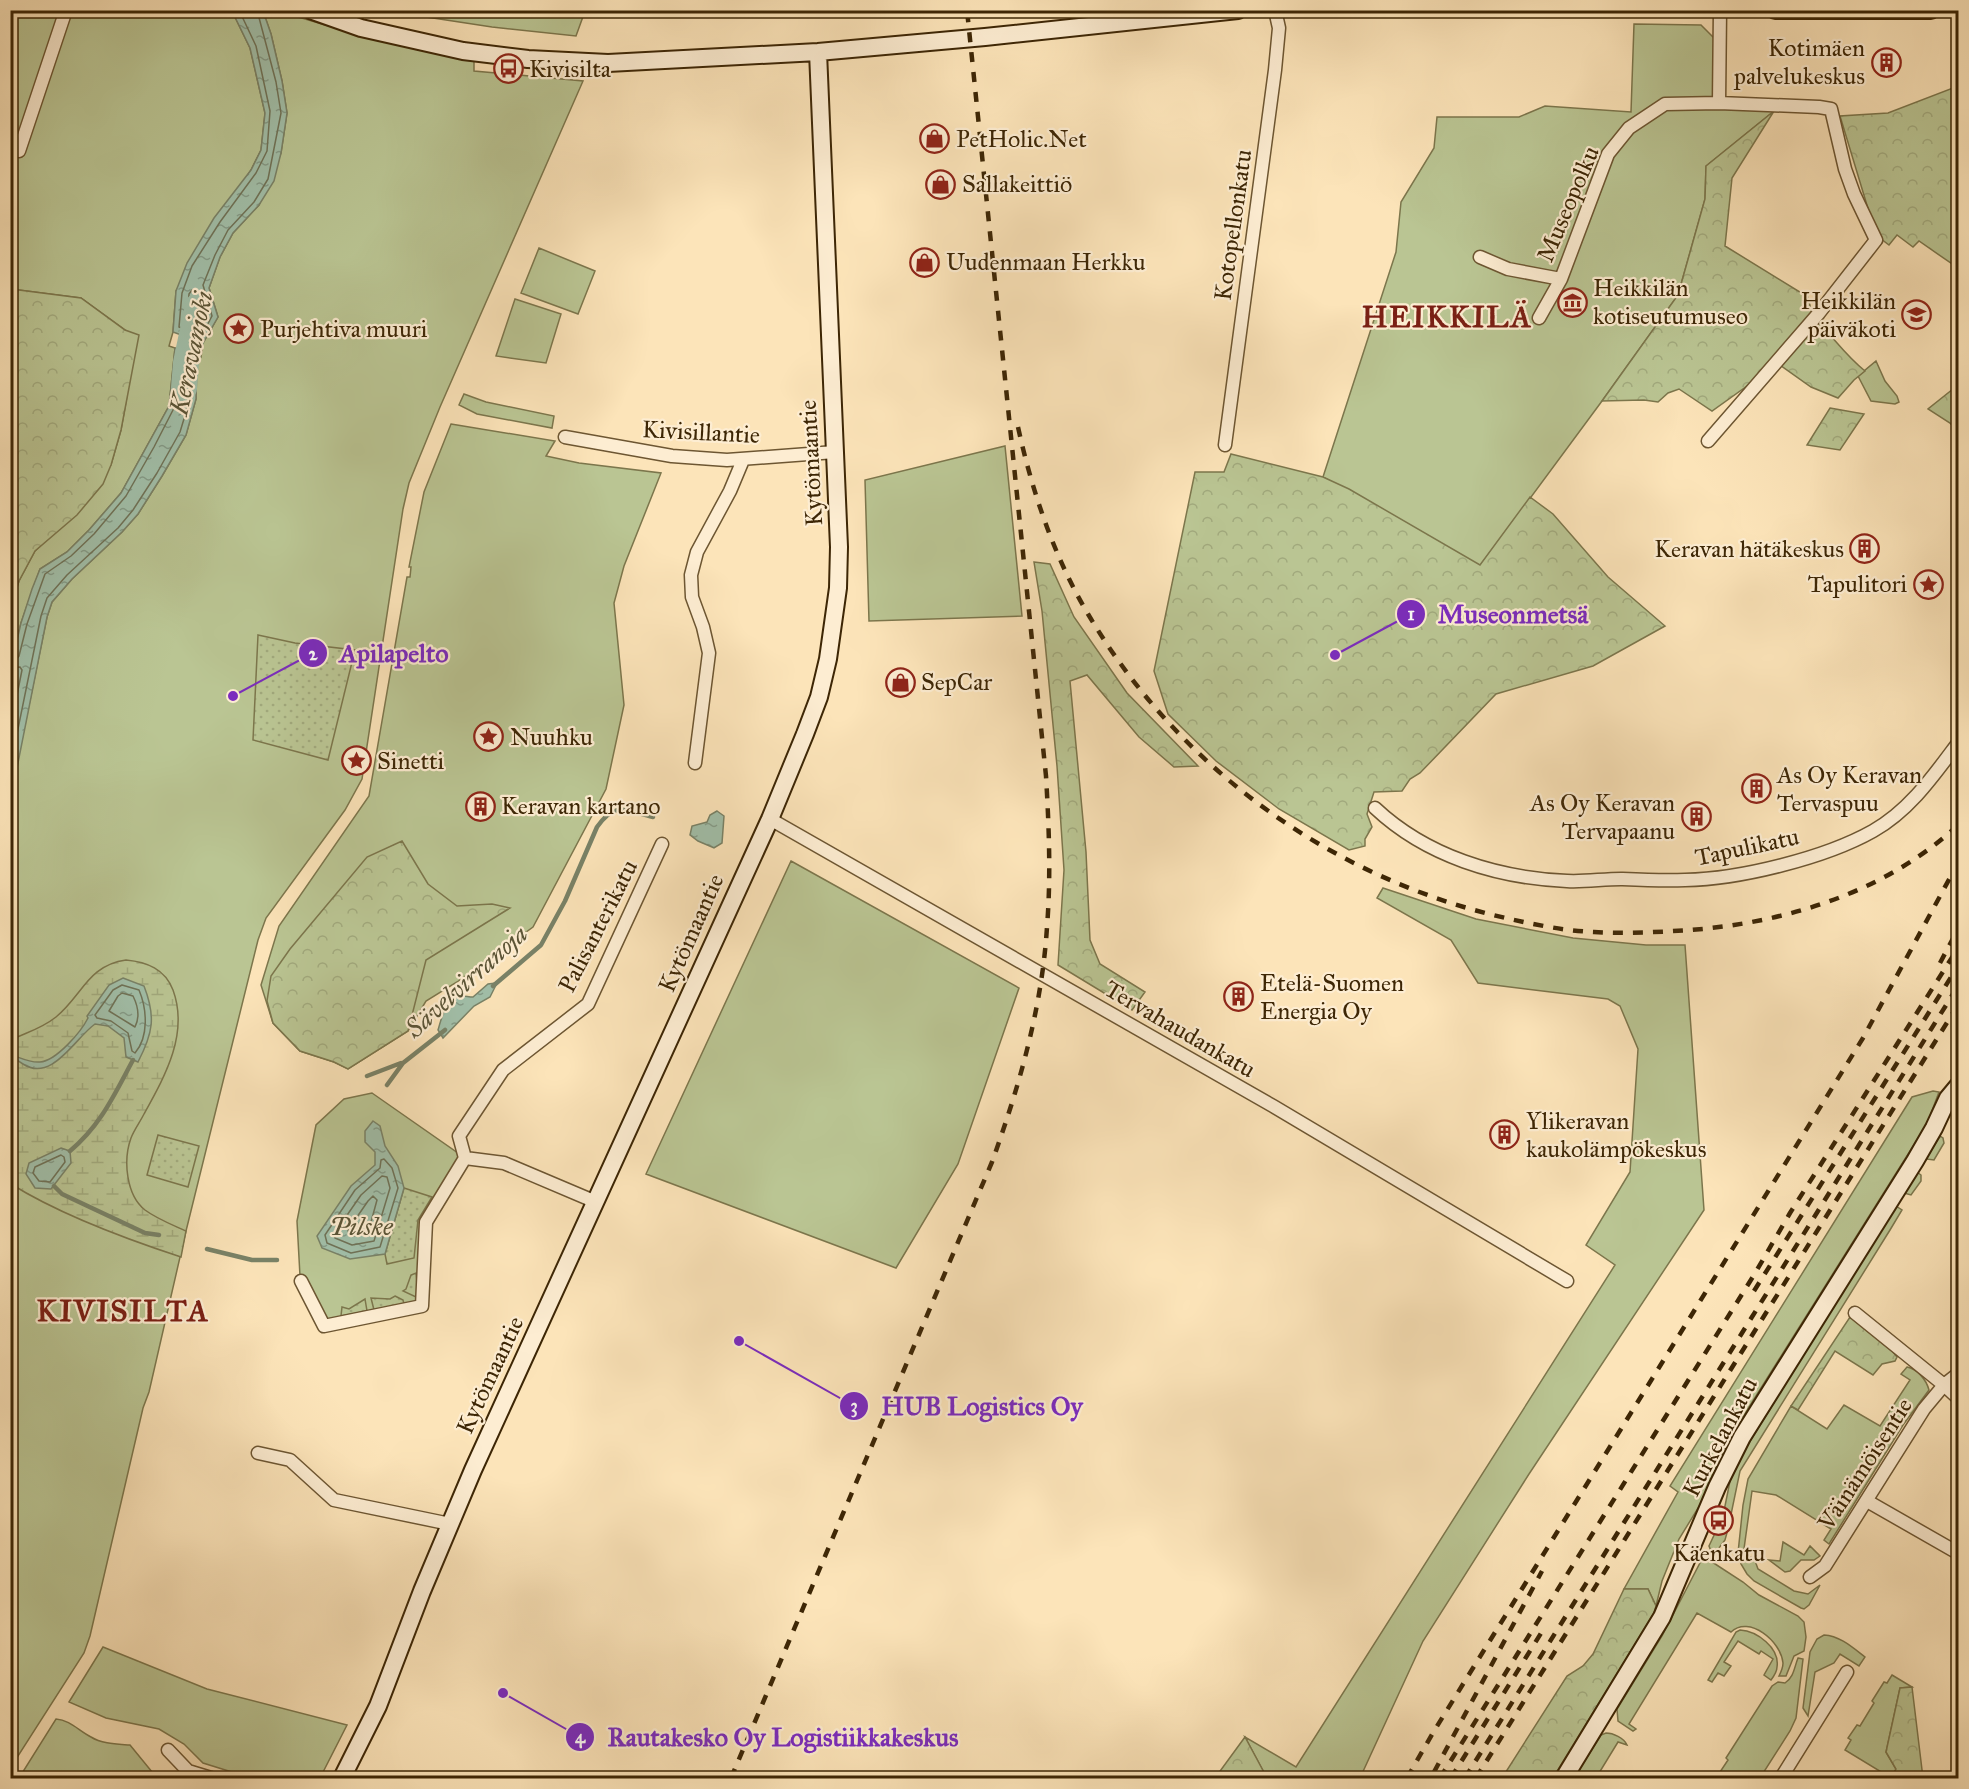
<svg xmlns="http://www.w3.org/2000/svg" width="1969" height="1789" viewBox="0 0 1969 1789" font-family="'IM FELL Great Primer',serif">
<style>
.green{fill:#bac593;stroke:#7c764c;stroke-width:1.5}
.forest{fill:url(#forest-crowns);stroke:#7c764c;stroke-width:1.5}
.wetland{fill:url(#wetland-marsh);stroke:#7c764c;stroke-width:1.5}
.garden{fill:url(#garden-dots);stroke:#7c764c;stroke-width:1.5}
.water{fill:url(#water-ripples);stroke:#798267;stroke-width:1.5}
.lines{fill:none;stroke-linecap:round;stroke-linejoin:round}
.shore{stroke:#6f7257;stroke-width:1.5}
.stream{stroke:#798267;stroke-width:4.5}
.river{stroke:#a1bfa9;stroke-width:26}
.street-casing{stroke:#6d5632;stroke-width:15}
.secondary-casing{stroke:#3d2605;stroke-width:20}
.street{stroke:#fdedd2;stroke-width:12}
.secondary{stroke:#fdedd2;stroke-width:16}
.rail{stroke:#3d2605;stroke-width:4.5;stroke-dasharray:10 10;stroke-linecap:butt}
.labels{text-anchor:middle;stroke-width:4.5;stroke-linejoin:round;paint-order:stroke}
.poi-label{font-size:24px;fill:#3d2605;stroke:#fdedd2;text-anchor:start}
.street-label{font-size:24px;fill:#3d2605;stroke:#fdedd2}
.water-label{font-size:26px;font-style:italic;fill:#5b5436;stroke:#fdedd2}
.district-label{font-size:30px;font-weight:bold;letter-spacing:1.5px;fill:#7a1f14;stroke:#fdedd2}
.leader{fill:none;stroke:#7b2cbf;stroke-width:2}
.callout-dot{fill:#7b2cbf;stroke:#fdedd2;stroke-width:2}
.mark-label{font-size:18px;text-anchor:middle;font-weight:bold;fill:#fff}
.callout-label{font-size:26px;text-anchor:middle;font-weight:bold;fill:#7b2cbf;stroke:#fdedd2;stroke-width:4.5;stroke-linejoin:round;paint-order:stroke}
</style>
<defs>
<pattern id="forest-crowns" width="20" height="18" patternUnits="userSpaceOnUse" patternTransform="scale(1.5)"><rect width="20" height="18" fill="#bac593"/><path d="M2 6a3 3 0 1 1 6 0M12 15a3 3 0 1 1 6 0" fill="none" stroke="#a1a97d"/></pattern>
<pattern id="wetland-marsh" width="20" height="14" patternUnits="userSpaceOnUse" patternTransform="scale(1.5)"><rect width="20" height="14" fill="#bac593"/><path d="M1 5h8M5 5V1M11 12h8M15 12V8" fill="none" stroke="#a1a97d"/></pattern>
<pattern id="garden-dots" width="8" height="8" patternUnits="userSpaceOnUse" patternTransform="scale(1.5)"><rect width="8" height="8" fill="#bac593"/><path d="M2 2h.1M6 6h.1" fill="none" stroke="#a1a97d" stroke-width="1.8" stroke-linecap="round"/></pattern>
<pattern id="water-ripples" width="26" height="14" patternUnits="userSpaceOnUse" patternTransform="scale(1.5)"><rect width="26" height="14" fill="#a1bfa9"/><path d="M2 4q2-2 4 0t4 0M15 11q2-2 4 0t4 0" fill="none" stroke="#849b88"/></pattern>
</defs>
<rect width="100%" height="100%" fill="#fce4b9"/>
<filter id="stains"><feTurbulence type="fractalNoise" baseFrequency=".00333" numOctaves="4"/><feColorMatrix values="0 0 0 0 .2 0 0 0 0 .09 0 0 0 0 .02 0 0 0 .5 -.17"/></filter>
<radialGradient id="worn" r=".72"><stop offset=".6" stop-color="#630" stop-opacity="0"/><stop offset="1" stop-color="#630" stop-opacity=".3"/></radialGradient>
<path class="green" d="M10,11H232L250,48L265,113L261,150L251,170L176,291L173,332L169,346L175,348L169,406L121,493L89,530L67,552L40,569L21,623L11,666V606L19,581L35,551L53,534L111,465L121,430L127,396L125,330L81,298L11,289Z
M263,11H278L366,37L474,61V71L583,81L440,407L409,483L403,509L362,779L345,810L266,918L258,940L186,1231L149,1392L143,1408L90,1636L84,1653L11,1767L10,798L47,617L52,602L72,579L122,532L138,514L162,476L186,435L196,399L197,356L201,357L203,343L218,317L209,288L220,257L233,233L259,205L281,153L287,113L282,81L271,34Z
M387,11L585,10V11L576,36L492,27Z
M1634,24L1701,25L1714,38L1713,108L1774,111L1706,166L1705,199L1678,295L1602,401L1480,566L1323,477L1396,252L1401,202L1434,148L1437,117H1519L1545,106L1631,112Z
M539,248L595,271L578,314L521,293Z
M515,299L561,314L546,363L496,356Z
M1876,361L1885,381L1897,396L1899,402L1895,404L1871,401L1858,376Z
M464,394L486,402L554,416L552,428L477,414L459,405Z
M451,424L555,441L546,456L579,463L661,473L624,566L614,603L624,705L606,789L533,927L457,982L426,1001L408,1031L348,1069L334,1062L300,1051L273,1023L261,985L279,926L369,796L407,577H410L411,567H409L424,492Z
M1005,446L1022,616L869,621L865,480Z
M791,861L1019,988L958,1164L896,1268L646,1174Z
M1383,888L1476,919L1573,938L1646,945H1685L1704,1210L1529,1474L1423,1641L1360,1778H1267L1245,1737L1296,1767L1615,1265L1586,1245L1630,1172L1638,1049L1620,1006L1608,999L1478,983L1451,940L1377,898Z
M1933,1091L1939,1092L1927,1124L1727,1442L1700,1505L1679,1539L1662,1581L1656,1606L1648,1589H1624L1678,1492L1670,1486L1912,1097Z
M372,1093L465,1158L426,1222L422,1306L324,1326L300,1276L297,1221L316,1125L344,1099Z
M1940,1136L1943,1138L1944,1143L1934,1160L1926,1159Z
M1917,1172L1921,1175V1181L1911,1195L1904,1193Z
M1896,1206L1902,1210L1890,1230L1740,1471L1728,1529L1725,1540L1716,1552L1711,1551L1709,1546L1723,1516L1730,1481L1744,1451Z
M1907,1367C1917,1369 1926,1379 1929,1390L1903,1425L1829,1544L1824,1540L1831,1529L1776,1495L1752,1491L1743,1556L1754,1558L1758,1569L1794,1591L1808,1594L1820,1585L1809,1605L1804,1609L1801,1608L1754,1581L1747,1574L1741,1564L1738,1553L1743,1505L1748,1479L1791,1406L1827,1429L1844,1405L1880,1426L1910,1380L1901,1374Z
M1783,1542L1804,1555L1810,1546L1820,1556L1814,1560H1801L1790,1571L1785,1572L1769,1560L1780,1561Z
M1709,1560L1743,1582L1759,1595L1798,1616L1804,1622L1806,1637L1804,1651L1794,1656L1786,1676H1779C1781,1672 1783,1667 1783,1663C1781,1641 1749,1615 1731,1632L1697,1613L1629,1724L1636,1729L1633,1731L1618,1721L1617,1709L1662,1636L1701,1561Z
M1740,1630C1757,1631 1780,1648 1777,1667C1777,1672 1774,1676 1771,1680L1764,1675L1773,1659L1761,1651L1759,1654L1738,1641L1724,1662L1731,1666L1724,1676L1718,1673L1712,1682L1708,1680L1736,1632Z
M1824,1635C1840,1636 1852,1647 1865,1657L1859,1666L1840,1654L1834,1663L1815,1672L1808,1716L1803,1708L1810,1652L1817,1639Z
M103,1647L207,1689L347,1725L320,1778H251L203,1763L184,1744L159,1729L106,1718L69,1702Z
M1798,1658L1803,1659L1796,1718L1790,1731L1760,1778H1716L1728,1760L1726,1758L1772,1686L1778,1682L1785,1683C1794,1677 1794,1668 1798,1658Z
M1892,1675L1912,1687L1900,1688L1886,1752L1896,1769L1891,1778H1880L1883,1773L1845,1750L1851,1740L1848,1738L1857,1725L1860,1726L1874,1703L1872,1701L1884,1682L1887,1683Z
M56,1719C70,1720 79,1731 91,1737C102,1744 117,1744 130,1745L157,1778H19Z
M1606,1733C1613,1733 1624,1738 1627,1745L1618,1742L1596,1778H1574L1601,1735Z"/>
<path class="forest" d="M1958,86V272L1955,270V266L1919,241L1913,247L1897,235L1889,245L1876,235L1840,116L1888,113Z
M1774,111L1732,178L1725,246L1808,297L1812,314L1761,376L1712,411L1679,389L1668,393L1658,402L1644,400L1602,401L1678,295L1705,199L1706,166Z
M11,289L81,298L125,330L139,335L121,430L111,465L103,484L77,515L35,551L19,581L11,606Z
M1817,321C1834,338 1846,356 1865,371L1854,380L1838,398L1811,387L1780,365Z
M1958,385V432L1950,423L1928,409Z
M1830,408L1864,414L1840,450L1807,445Z
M1231,454L1323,477L1349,489L1480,565L1530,497L1553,514L1608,577L1665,626L1593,666L1496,694L1420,773L1410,779L1402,791L1374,792L1367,814L1372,827L1365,839V846L1349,850L1279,809L1216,761L1168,714L1154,671L1195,472H1224Z
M1034,562L1050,564L1074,617L1127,693L1198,766L1174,767L1139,737L1087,675L1070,681L1086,852L1090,940L1100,964L1145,992L1132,1010L1058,965L1064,870L1057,766L1042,611Z
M402,841L428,884L457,906L492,904L510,908L426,960L408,1031L348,1069L334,1062L300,1051L273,1023L267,1001L271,976L290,949L367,857Z
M1850,1317L1893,1352L1897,1357L1895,1361L1882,1364L1873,1375L1835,1351L1798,1410L1791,1406Z
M1624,1589H1648L1656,1606L1654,1613L1553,1778H1502L1567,1676L1583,1666L1593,1654Z
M1912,1687L1923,1778H1891L1896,1769L1886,1752L1900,1688Z
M1245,1737L1267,1778H1215Z"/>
<path class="wetland" d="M126,960C147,962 165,969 173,990C189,1034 165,1076 144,1114C140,1122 134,1130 131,1138C123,1160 126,1195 145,1210C157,1219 173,1225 186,1231L181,1257C126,1239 59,1214 11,1184L10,1128L13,1117L10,1093L11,1040C27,1032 41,1029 56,1017C82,996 88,965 126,960Z"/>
<path class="garden" d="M258,635L295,643L355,650L328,760L253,740Z
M158,1135L199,1146L188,1187L147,1175Z
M404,1188L432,1197L418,1220L414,1258L387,1264L385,1254Z
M416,1273L418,1293L416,1297L403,1291L406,1289L411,1275Z
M395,1296L403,1300L404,1304L374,1310L371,1298L390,1299Z
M365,1299L367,1311L341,1316L342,1307L349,1309Z"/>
<path class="water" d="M232,11H263L271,34L282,81L287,113L281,153L274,181L259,205L233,233L220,257L209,288L218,317L203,343L173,332L176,291L187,263L214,218L251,170L261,150L265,113L250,48Z
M175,348L197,356L196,399L186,435L162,476L138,514L122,532L72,579L52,602L47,617L11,798V666L21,623L32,589L40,569L67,552L89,530L121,493L169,406Z
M717,811L724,816L722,843L714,848L698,841L690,835L692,826L707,822L710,815Z
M123,978L144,986C156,1017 153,1033 138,1062L126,1057L124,1038L108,1026L95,1024C75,1038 52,1083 23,1064C18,1061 15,1059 12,1055C21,1058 30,1063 40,1062C56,1061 81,1032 88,1018L87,1016L109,985Z
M497,983L490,997L474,1006L443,1038L438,1030C442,1017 446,995 463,996C466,996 469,997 473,997L488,984Z
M373,1121L380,1126L385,1146L398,1166L404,1188L385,1254L350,1259L322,1248L317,1236L351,1186L375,1165V1152L365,1142V1131Z
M61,1148L70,1151L71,1163L51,1189L35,1188L26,1174L29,1163Z"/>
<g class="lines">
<path class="shore" d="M239,10L256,46L270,111L267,151L256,173L220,222L192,266L182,293L179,327L199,335L204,331L212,316L203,285L215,255L228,230L254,202L268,179L281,113L276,82L257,10
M192,290L196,291L204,314L197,326L187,322L189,294Z
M10,661L16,660L19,656L27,624L45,574L71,556L94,534L126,496L154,447L174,408L180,359L183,357L189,360L190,399L180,432L157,473L133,510L118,528L67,575L47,598L41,616L10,768
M10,668L20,667L22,670L10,730
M122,985L139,990C147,1009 149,1037 135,1053L132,1051L128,1033L111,1021L97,1018L95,1015L113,990Z
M122,993L133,996C138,1006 140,1017 135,1027L109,1011L118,996Z
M61,1155L64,1157L65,1162L50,1182L39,1181L33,1173L35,1167Z
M384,1159L392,1168L398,1188L380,1247L351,1253L327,1243L325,1235L355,1190L380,1168L381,1160Z
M382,1176L387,1177L390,1188L374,1241L352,1245L335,1238L334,1234L361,1195Z
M373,1196L377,1200L368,1233L353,1236L349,1234L348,1230L368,1201Z"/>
<path class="stream" d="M493,986L541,945L565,901L597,827C616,800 626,811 653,817
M367,1076L401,1063
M387,1085L403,1063L445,1030
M70,1151C101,1125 114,1095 133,1060
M54,1186L62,1194L145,1233L159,1235
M207,1249L252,1260H277"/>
<path class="river" d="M184,388L186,363L198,306"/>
<defs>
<path id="street" d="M19,151L66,10
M1480,257L1508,269L1561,279L1608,154L1629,128L1665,104L1719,103
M1539,318L1561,279
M565,437L672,456L727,460L835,452
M1708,441L1819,313L1876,240L1854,194L1845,169L1831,109L1819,107L1719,103L1720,10
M1225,445L1275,70L1279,28L1275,10
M695,763L709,653L703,627L692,597L691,575L697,552L730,491L743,460
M1375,808C1426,856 1497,878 1567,881C1585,882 1603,879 1621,879C1643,880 1664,881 1685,880C1740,879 1825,858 1873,831C1910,810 1934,775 1958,743
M770,819L1273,1106L1567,1281
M465,1158L459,1136L503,1070L588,1004L662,844
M301,1281L324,1326L422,1306L426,1222L465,1158L504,1163L596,1202
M1855,1313L1944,1385L1958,1398
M258,1453L290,1460L334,1500L450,1524
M1867,1501L1958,1553
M1810,1577L1825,1566L1924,1409L1944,1385L1958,1374
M168,1750L188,1771L211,1778
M1781,1778L1847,1672"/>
<path id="secondary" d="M310,10L361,28L463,51L528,59L608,63L818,52L985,37L1238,10
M1775,10H1931
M342,1778L378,1706L422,1591L473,1470L770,819L805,734L819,697L828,659L838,588L839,547L818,52
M1564,1778L1662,1617L1717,1487L1742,1437L1915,1161L1934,1128L1948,1098L1958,1086"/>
</defs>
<use href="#street" class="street-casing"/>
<use href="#secondary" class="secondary-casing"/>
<use href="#street" class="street"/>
<use href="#secondary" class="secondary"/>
<path class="rail" d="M1018,427C1032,491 1054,557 1088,614C1180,770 1334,880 1510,919C1537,925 1566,931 1594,932C1626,934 1659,932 1691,930C1788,922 1886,892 1958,825
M1940,963L1958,929
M1754,1291L1958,966
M1434,1772L1542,1571
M731,1778L992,1162C1019,1087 1042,1008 1047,927C1051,877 1049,827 1046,776L967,10
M1407,1778L1434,1731L1863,1038L1958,863
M1440,1778L1754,1275L1790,1213L1958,948
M1451,1778L1543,1630
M1465,1778L1958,986
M1476,1778L1958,1005"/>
</g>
<defs>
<symbol id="building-ring" viewBox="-11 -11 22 22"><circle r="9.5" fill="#fdedd2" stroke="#8f2418" stroke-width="1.5"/><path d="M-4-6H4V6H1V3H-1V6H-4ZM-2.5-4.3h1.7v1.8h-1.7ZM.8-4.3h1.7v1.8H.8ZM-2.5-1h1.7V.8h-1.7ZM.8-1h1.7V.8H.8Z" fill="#8f2418"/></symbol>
<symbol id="bus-ring" viewBox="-11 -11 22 22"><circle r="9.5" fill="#fdedd2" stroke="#8f2418" stroke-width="1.5"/><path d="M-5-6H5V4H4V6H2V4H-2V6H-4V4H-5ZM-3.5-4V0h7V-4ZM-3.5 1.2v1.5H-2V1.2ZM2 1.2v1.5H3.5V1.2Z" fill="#8f2418"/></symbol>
<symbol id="shop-ring" viewBox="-11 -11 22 22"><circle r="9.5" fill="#fdedd2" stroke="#8f2418" stroke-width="1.5"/><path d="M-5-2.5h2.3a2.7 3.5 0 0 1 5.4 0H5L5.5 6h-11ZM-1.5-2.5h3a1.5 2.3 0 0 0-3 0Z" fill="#8f2418"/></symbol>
<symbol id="museum-ring" viewBox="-11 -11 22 22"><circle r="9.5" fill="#fdedd2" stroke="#8f2418" stroke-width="1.5"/><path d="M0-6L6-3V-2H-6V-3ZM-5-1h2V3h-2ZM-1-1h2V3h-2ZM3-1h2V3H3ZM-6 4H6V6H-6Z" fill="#8f2418"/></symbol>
<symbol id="school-ring" viewBox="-11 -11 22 22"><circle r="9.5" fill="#fdedd2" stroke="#8f2418" stroke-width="1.5"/><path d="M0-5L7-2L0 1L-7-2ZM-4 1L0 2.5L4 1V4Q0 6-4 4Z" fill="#8f2418"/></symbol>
<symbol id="sight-ring" viewBox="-11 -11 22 22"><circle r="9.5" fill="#fdedd2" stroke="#8f2418" stroke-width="1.5"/><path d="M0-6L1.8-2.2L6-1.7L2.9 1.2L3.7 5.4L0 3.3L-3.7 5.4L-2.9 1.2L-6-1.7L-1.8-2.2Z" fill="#8f2418"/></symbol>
</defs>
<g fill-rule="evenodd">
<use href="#building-ring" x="1870" y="46" width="33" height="33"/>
<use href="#bus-ring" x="492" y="52" width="33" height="33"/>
<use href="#shop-ring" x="918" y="122" width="33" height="33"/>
<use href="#shop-ring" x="924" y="168" width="33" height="33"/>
<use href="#shop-ring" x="908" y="246" width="33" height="33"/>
<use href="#museum-ring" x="1556" y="286" width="33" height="33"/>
<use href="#school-ring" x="1900" y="298" width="33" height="33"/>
<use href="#sight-ring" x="222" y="312" width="33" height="33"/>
<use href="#building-ring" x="1848" y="532" width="33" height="33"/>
<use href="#sight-ring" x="1912" y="568" width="33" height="33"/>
<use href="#shop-ring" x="884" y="666" width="33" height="33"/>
<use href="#sight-ring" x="472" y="720" width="33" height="33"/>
<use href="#sight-ring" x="340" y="744" width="33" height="33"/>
<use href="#building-ring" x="1740" y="772" width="33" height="33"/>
<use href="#building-ring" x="464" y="790" width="33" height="33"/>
<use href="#building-ring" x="1680" y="800" width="33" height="33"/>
<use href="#building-ring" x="1222" y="980" width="33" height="33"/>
<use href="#building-ring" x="1488" y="1118" width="33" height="33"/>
<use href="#bus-ring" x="1702" y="1504" width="33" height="33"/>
</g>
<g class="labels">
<g class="poi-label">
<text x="1865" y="56" text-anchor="end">Kotimäen<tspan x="1865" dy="28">palvelukeskus</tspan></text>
<text x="529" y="77">Kivisilta</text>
<text x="956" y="147">PetHolic.Net</text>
<text x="962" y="192">Sallakeittiö</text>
<text x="946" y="270">Uudenmaan Herkku</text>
<text x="1593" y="296">Heikkilän<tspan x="1593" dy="28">kotiseutumuseo</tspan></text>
<text x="1896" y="309" text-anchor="end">Heikkilän<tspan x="1896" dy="28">päiväkoti</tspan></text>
<text x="260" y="337">Purjehtiva muuri</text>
<text x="1844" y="557" text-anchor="end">Keravan hätäkeskus</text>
<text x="1907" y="592" text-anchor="end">Tapulitori</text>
<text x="921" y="690">SepCar</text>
<text x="510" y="745">Nuuhku</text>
<text x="377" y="769">Sinetti</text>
<text x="1777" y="783">As Oy Keravan<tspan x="1777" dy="28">Tervaspuu</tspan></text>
<text x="1675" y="811" text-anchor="end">As Oy Keravan<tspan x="1675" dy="28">Tervapaanu</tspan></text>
<text x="501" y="814">Keravan kartano</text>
<text x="1260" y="991">Etelä-Suomen<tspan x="1260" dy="28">Energia Oy</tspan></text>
<text x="1526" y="1129">Ylikeravan<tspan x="1526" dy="28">kaukolämpökeskus</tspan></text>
<text x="1719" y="1561" text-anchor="middle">Käenkatu</text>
</g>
<g class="street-label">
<text transform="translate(1568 204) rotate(-67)" y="8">Museopolku</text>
<text transform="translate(1233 225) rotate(-82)" y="8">Kotopellonkatu</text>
<text transform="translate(701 432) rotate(3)" y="8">Kivisillantie</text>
<text transform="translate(811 463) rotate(-93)" y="8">Kytömaantie</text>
<text transform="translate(1747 847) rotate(-12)" y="8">Tapulikatu</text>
<text transform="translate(598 926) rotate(-63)" y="8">Palisanterikatu</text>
<text transform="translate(691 933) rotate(-66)" y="8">Kytömaantie</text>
<text transform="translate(1180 1029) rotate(30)" y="8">Tervahaudankatu</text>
<text transform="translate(490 1375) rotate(-65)" y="8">Kytömaantie</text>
<text transform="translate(1720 1437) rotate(-62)" y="8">Kurkelankatu</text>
<text transform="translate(1865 1464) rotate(-57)" y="8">Väinämöisentie</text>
</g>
<g class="water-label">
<text transform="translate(191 353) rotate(-78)" y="9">Keravanjoki</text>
<text transform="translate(466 981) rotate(-42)" y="9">Sävelvirranoja</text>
<text x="361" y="1235">Pilske</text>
</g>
<g class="district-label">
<text x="1447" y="327">HEIKKILÄ</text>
<text x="123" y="1321">KIVISILTA</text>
</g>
</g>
<path class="leader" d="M1335 655L1411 614M233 696L313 653M739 1341L854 1406M503 1693L580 1737"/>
<g class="callout-dot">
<circle cx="1335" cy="655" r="6"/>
<circle cx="233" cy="696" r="6"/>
<circle cx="739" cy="1341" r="6"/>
<circle cx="503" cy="1693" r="6"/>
<circle cx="1411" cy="614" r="15"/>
<circle cx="313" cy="653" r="15"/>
<circle cx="854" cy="1406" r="15"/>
<circle cx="580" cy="1737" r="15"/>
</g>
<g class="mark-label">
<text x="1411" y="620">1</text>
<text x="313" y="660">2</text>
<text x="854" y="1412">3</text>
<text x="580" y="1743">4</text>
</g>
<g class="callout-label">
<text x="1513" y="623">Museonmetsä</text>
<text x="394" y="662">Apilapelto</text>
<text x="982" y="1415">HUB Logistics Oy</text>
<text x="783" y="1746">Rautakesko Oy Logistiikkakeskus</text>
</g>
<rect width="1969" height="1789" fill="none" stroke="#fce4b9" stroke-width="36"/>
<rect x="12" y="12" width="1945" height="1765" fill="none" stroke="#3d2605" stroke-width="3"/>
<rect x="18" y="18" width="1933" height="1753" fill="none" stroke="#3d2605" stroke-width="1.5"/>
<rect width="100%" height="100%" filter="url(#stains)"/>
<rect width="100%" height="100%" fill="url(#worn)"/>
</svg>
